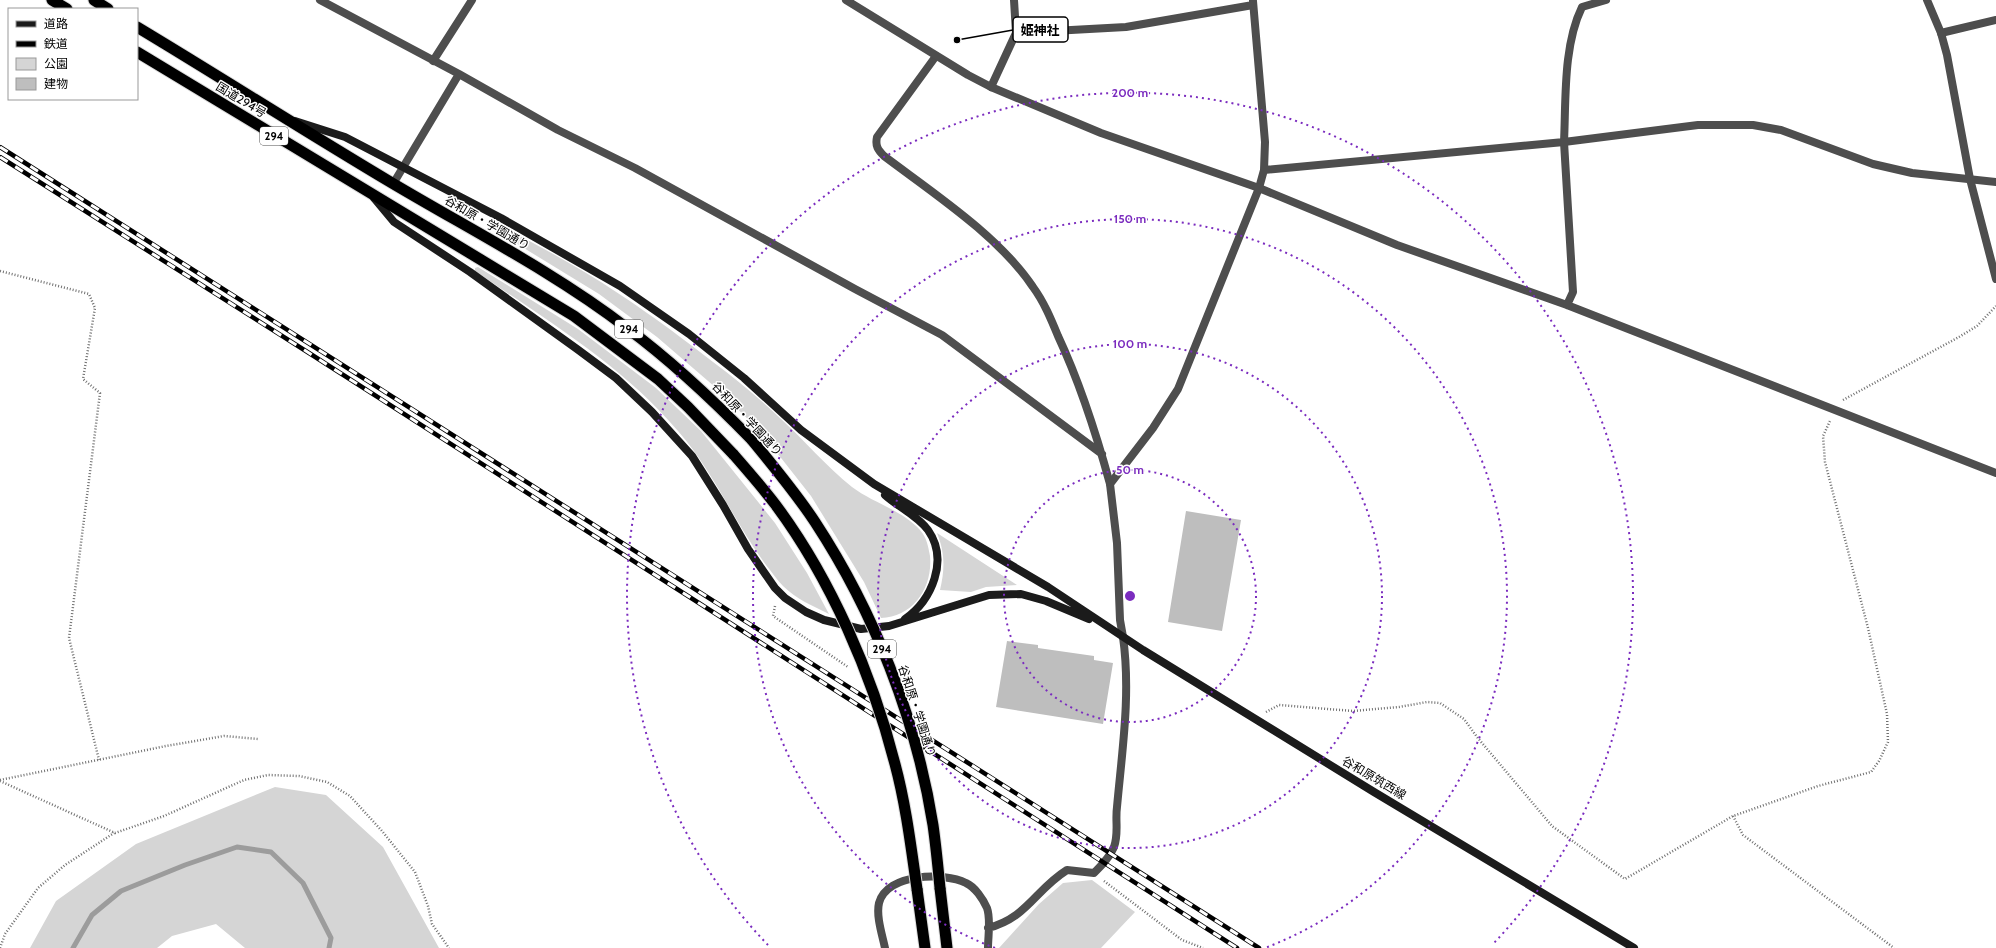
<svg xmlns="http://www.w3.org/2000/svg" width="1996" height="948" viewBox="0 0 1996 948" font-family="Cabin,'Noto Sans JP',sans-serif">
<style>
.green{fill:#d5d5d5}
.lines{fill:none;stroke-linecap:round;stroke-linejoin:round}
.stream{stroke:#9c9c9c;stroke-width:5}
.building{fill:#bebebe}
.trunk-casing{stroke:#dbdbdb;stroke-width:13}
.path{stroke:#707070;stroke-width:2.5;stroke-dasharray:1 2;stroke-linecap:butt}
.service{stroke:#4e4e4e;stroke-width:8}
.minor{stroke:#4e4e4e;stroke-width:8}
.secondary{stroke:#1b1b1b;stroke-width:8}
.trunk{stroke:#000;stroke-width:11}
.rail-casing{stroke:#000;stroke-width:4.5}
.rail{stroke:#fff;stroke-width:3;stroke-dasharray:9;stroke-linecap:butt}
.trunk-bridge-casing{stroke:#dbdbdb;stroke-width:13;stroke-linecap:butt}
.trunk-bridge{stroke:#000;stroke-width:11}
.ring{fill:none;stroke:#7b2cbf;stroke-width:2;stroke-dasharray:2 4}
.labels{text-anchor:middle;stroke-width:3;stroke-linejoin:round;paint-order:stroke}
.shield{fill:#fff;stroke:#4c4c4c;stroke-width:1}
.shield-label{font-size:11px;font-weight:bold;fill:#000}
.street-label{font-size:12px;fill:#000;stroke:#fff}
.centre{fill:#7b2cbf;stroke:#fff;stroke-width:2}
.ring-label{font-size:12px;text-anchor:middle;font-weight:bold;fill:#7b2cbf;stroke:#fff;stroke-width:3;stroke-linejoin:round;paint-order:stroke}
.leader{fill:none;stroke:#000;stroke-width:1.5}
.callout-dot{fill:#000;stroke:#fff;stroke-width:1.5}
.callout{fill:#fff;stroke:#000;stroke-width:1.5}
.callout-label{font-size:13px;text-anchor:middle;font-weight:bold;fill:#000}
</style>
<rect width="100%" height="100%" fill="#fff"/>
<path class="green" d="M499,225C525,239 551,252 576,267C621,293 671,329 713,362C736,379 759,398 780,418C804,440 826,466 852,487C873,503 902,510 920,530C927,538 928,546 930,556C933,588 913,617 881,618L864,582L811,496L759,430L715,387L657,337L599,294L496,231Z
M478,267L578,329L656,388L701,431L775,523L807,573L829,614C813,606 796,599 783,586C777,580 772,572 766,565C734,522 714,472 678,431C622,365 545,319 475,271V268Z
M937,533L1017,585L986,587L971,592L940,590C945,569 945,553 937,533Z
M275,787L326,795L383,847L439,948H245L216,924L172,936L157,948H30L56,901L136,844Z
M1092,880L1135,912L1101,948H999L1039,904L1063,883Z"/>
<g class="lines">
<path class="stream" d="M73,948L92,915L121,891L185,865L237,847L271,852L303,883L331,938L329,948"/>
</g>
<path class="building" d="M1186,511L1241,520L1222,631L1168,622Z
M1007,641L1038,645V648L1094,656V660L1113,663L1103,724L996,707Z"/>
<g class="lines">
<defs>
<path id="trunk" d="M52,0L67,9
M94,0L108,9
M137,27C222,78 306,132 392,183C471,230 554,272 627,328C673,362 712,399 752,440
M137,52L574,316L658,379L688,407L734,455
M940,888L947,948
M917,889L925,948"/>
</defs>
<use href="#trunk" class="trunk-casing"/>
<path class="path" d="M0,271L89,294L95,308L83,379L100,393L69,638L99,760
M1843,400L1959,337L1977,326L1996,306
M775,606L773,616L848,667
M1266,712L1279,705L1353,711L1399,707L1427,702L1440,703L1464,719L1477,737L1552,826L1625,879L1733,816L1818,786L1871,772L1879,761L1888,742L1887,714L1868,628L1825,462L1823,436L1830,421
M0,780L166,746L224,736L258,739
M0,781L115,833L164,816L244,780L268,775L299,776L327,782L350,796L382,831L415,872L428,906L432,924L449,948
M1733,816L1743,835L1894,948
M1104,881L1182,940L1203,948
M0,948L5,934L38,888L65,865L114,833"/>
<path class="service" d="M320,0L459,74L558,130L635,168L855,289L942,335L1102,454
M1253,1L1265,142L1264,170L1259,188
M1016,33L1126,27L1253,5
M1941,33L1996,20
M936,56L877,137C875,146 878,150 884,156C933,193 999,236 1033,287C1044,302 1051,319 1058,336C1080,383 1096,433 1110,484
M433,61L472,0
M991,87L1016,33L1014,0
M1564,142C1566,100 1563,46 1582,7L1606,0
M1264,170L1564,142L1698,125H1753L1781,130L1873,164L1912,173L1996,182
M393,184L459,74
M988,928C1027,918 1035,890 1067,870L1094,873C1102,865 1110,857 1114,847C1119,833 1115,821 1117,807C1122,751 1131,694 1123,637
M885,948C882,934 876,916 879,903C887,873 944,872 966,883C975,887 983,899 987,908C991,919 988,936 988,948"/>
<path class="minor" d="M846,0L968,75L991,87L1101,133L1259,188L1397,245L1567,305L1996,473
M1927,0L1941,33L1947,55L1970,179L1996,279
M1564,142L1573,292L1567,305
M1123,637L1120,620L1117,543L1110,484L1153,428L1178,389L1259,188"/>
<path class="secondary" d="M295,121L345,137L501,218L620,286L689,334L744,378L801,430L874,484L1048,587L1143,650L1374,792L1634,948
M374,198L394,222L470,272L577,349L616,378L652,412L692,456L723,505L748,549L775,588L785,598L806,612L824,620L861,629L889,626L989,595L1021,594L1046,601L1089,619
M885,495C898,507 917,515 928,530C949,560 932,600 905,619"/>
<use href="#trunk" class="trunk"/>
<defs>
<path id="rail" d="M0,147L1259,948
M0,157L309,353L1237,948"/>
</defs>
<use href="#rail" class="rail-casing"/>
<use href="#rail" class="rail"/>
<defs>
<path id="trunk-bridge" d="M752,440C774,467 796,493 815,522C874,612 916,718 933,825C936,846 938,867 940,888
M734,455C748,471 762,487 775,504C831,579 872,674 895,764C906,805 911,847 917,889"/>
</defs>
<use href="#trunk-bridge" class="trunk-bridge-casing"/>
<use href="#trunk-bridge" class="trunk-bridge"/>
</g>
<g class="ring">
<circle cx="1130" cy="596" r="126"/>
<circle cx="1130" cy="596" r="252"/>
<path d="M995 948A377 377 0 1 1 1265 948"/>
<path d="M768 945A503 503 0 1 1 1492 945"/>
</g>
<g class="labels">
<g class="shield">
<rect x="260" y="127" width="28" height="18" rx="3"/>
<rect x="615" y="320" width="28" height="18" rx="3"/>
<rect x="868" y="640" width="28" height="18" rx="3"/>
</g>
<g class="shield-label">
<text x="274" y="140">294</text>
<text x="629" y="333">294</text>
<text x="882" y="653">294</text>
</g>
<g class="street-label">
<text transform="translate(241 100) rotate(31)" y="4">国道294号</text>
<text transform="translate(487 223) rotate(30)" y="4">谷和原・学園通り</text>
<text transform="translate(747 419) rotate(47)" y="4">谷和原・学園通り</text>
<text transform="translate(917 711) rotate(72)" y="4">谷和原・学園通り</text>
<text transform="translate(1374 778) rotate(31)" y="4">谷和原筑西線</text>
</g>
</g>
<circle cx="1130" cy="596" r="6" class="centre"/>
<g class="ring-label">
<text x="1130" y="97">200 m</text>
<text x="1130" y="223">150 m</text>
<text x="1130" y="348">100 m</text>
<text x="1130" y="474">50 m</text>
</g>
<path class="leader" d="M957 40L1013 30"/>
<circle class="callout-dot" cx="957" cy="40" r="4"/>
<rect class="callout" x="1013" y="17" width="55" height="25" rx="4"/>
<g class="callout-label">
<text x="1040" y="35">姫神社</text>
</g>
<rect x="8" y="8" width="130" height="92" fill="#ffffff" stroke="#999999"/>
<rect x="16" y="21" width="20" height="6" fill="#1b1b1b" stroke="#999999"/>
<text x="44" y="28" font-size="12" fill="#000000">道路</text>
<rect x="16" y="41" width="20" height="6" fill="#000000" stroke="#999999"/>
<text x="44" y="48" font-size="12" fill="#000000">鉄道</text>
<rect x="16" y="58" width="20" height="12" fill="#d5d5d5" stroke="#999999"/>
<text x="44" y="68" font-size="12" fill="#000000">公園</text>
<rect x="16" y="78" width="20" height="12" fill="#bebebe" stroke="#999999"/>
<text x="44" y="88" font-size="12" fill="#000000">建物</text>
</svg>
